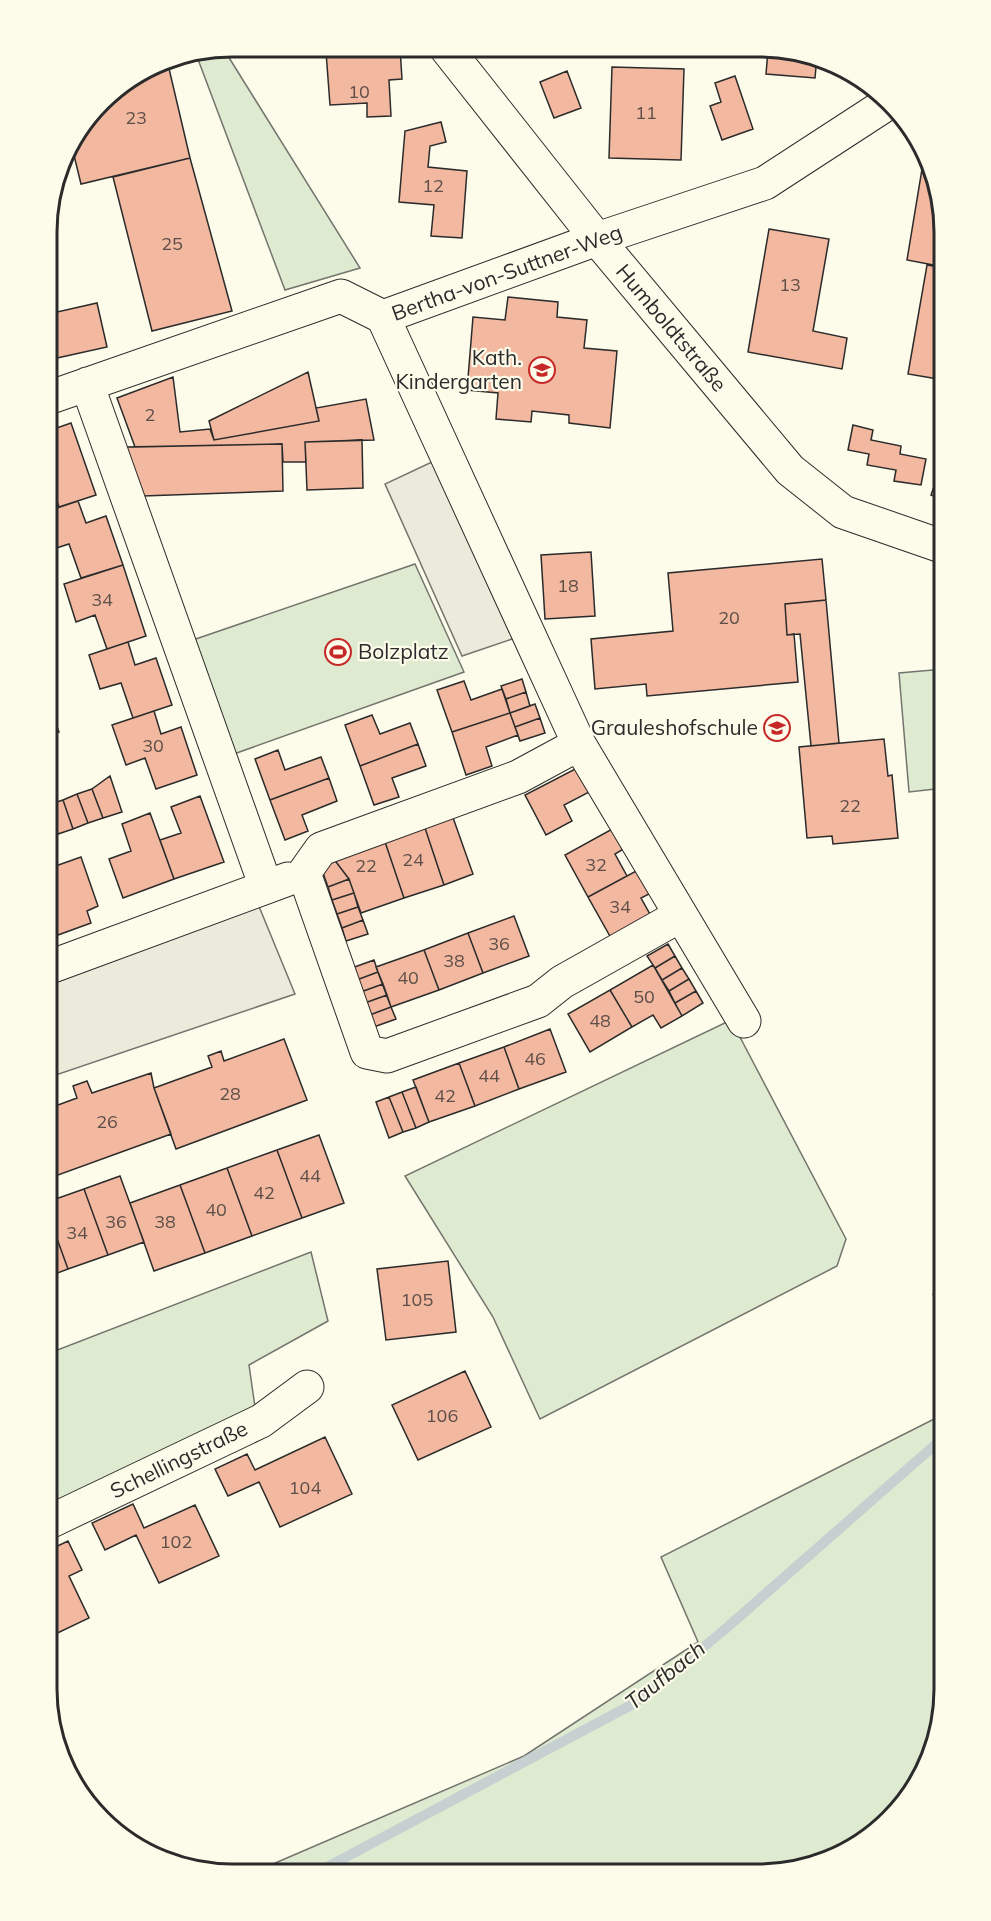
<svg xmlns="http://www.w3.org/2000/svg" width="991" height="1921" viewBox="0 0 991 1921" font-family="Mulish,sans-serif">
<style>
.green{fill:#deebd1;stroke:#74746e;stroke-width:1.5}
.parking{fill:#eceadb;stroke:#74746e;stroke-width:1.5}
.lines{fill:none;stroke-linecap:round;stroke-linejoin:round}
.stream{stroke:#c7d0d0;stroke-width:10}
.building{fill:#f2b8a0;stroke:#2b2b2b;stroke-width:1.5}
.minor-casing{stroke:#2b2b2b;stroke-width:35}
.minor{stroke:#fdfbea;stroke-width:33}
.labels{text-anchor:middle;stroke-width:4.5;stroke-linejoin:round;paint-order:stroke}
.number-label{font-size:18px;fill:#5d4e48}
.street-label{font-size:21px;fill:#2b2b2b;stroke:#fdfbea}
.poi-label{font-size:21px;fill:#2b2b2b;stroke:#fdfbea;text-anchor:end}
.water-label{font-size:22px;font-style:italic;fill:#2b2b2b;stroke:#fdfbea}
.rim{fill:none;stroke:#2b2b2b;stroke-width:3}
</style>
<rect width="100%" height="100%" fill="#fdfbea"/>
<path class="green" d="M223,48L360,268L285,290L196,54Z
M415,564L464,672L231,755L187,642Z
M944,669V788L909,792L899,673Z
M731,1020L846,1239L837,1266L540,1419L493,1317L405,1176Z
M311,1252L328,1321L249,1365L256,1414L47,1511V1354Z
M944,1288V1322L933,1294Z
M944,1414V1701L930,1759L906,1802L862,1843L818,1865L759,1874L252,1873L524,1756L698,1642L661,1557Z"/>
<path class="parking" d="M434,461L518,637L462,656L385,484Z
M258,904L295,994L47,1078V982Z"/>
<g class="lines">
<path class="stream" d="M316,1873L635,1703L723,1631L944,1437"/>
</g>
<path class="building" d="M400,48L402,79L389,80L391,116L367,117V103L330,105L326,52Z
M510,48L564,49V54L510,56Z
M768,50H795L832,68L816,67L815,78L766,74Z
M167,60L190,158L81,184L71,143L110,93L162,61Z
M612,67L684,69L681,160L609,158Z
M567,71L581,108L554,118L540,82Z
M735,76L753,129L722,140L710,106L721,102L715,83Z
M441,122L446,142L430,146L428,167L467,171L462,238L431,236L434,205L399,202L405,131Z
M924,157L935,173L944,232V267L907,260Z
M190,158L232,311L152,331L113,177Z
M769,229L829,239L813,331L847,338L842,369L748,352Z
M927,265L944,268V380L908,374Z
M508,297L558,302L557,317L587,320L584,348L617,351L610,428L569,423V415L532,411L531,422L496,419L498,393L467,390L473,317L505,320Z
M97,303L107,347L48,360V314Z
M308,372L319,421L214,440L209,421Z
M173,377L180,432L210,429L214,440L319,421L316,408L366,399L374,440L305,442L306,462H283L282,444L135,447L117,398Z
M71,423L96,495L59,507L48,475V431Z
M853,425L873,430L871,440L901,446L900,454L926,459L921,485L894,481L896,470L867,465L869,454L848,450Z
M362,440L363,488L307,490L305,442Z
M282,444L283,491L143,496L126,447Z
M941,466L944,467V500L931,495Z
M78,501L86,523L106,516L123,565L81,578L69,544L50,550L48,543V511Z
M591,552L595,616L545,619L541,555Z
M822,559L826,600L785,604L787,635L794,634L798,682L647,696L646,684L595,689L591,639L673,631L668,573Z
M123,565L146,636L107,649L95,615L76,622L64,584Z
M826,600L839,743L811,746L800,634L787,635L785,604Z
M128,642L135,665L156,658L172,705L133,718L121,683L100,689L89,655Z
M522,679L526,692L506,699L501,686Z
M464,681L471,700L502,689L510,713L452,732L437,690Z
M526,692L530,706L510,713L506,699Z
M48,703L59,732L47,736Z
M535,704L540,718L515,727L510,713Z
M154,711L161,734L181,727L197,775L156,789L145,758L126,765L112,725Z
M510,713L518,735L486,747L492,766L466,775L452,732Z
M372,715L380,734L410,723L418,744L360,766L345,725Z
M540,718L545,733L520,741L515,727Z
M884,739L888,776L892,775L898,838L833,844L832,836L807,838L799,747Z
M418,744L426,766L392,778L399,797L374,805L360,766Z
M278,750L285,770L321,757L329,778L270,800L255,759Z
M581,766L593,790L564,805L572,821L546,835L525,795Z
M110,776L122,812L103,818L92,789Z
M329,778L337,801L302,815L308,831L285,840L270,800Z
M92,789L103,818L88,823L77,794Z
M77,794L88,823L73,829L63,800Z
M200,796L224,862L174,879L160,840L181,833L171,807Z
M63,800L73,829L58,834L48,805Z
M47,805L58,834L47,838Z
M451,812L473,874L444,885L423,822Z
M150,813L174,879L123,898L109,859L131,851L122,824Z
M423,822L444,885L404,898L383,836Z
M614,828L625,848L615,854L627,876L588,897L565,855Z
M383,836L404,898L361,913L349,879L330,854Z
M330,854L349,879L328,887L323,873Z
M81,857L98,906L87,911L91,923L58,935L53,922L47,924V869Z
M638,870L651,893L641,898L651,916L611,938L588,897Z
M349,879L354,893L332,900L328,887Z
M354,893L358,907L337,914L332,900Z
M358,907L363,920L342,928L337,914Z
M514,916L529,956L483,973L468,933Z
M363,920L368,934L346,941L342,928Z
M468,933L483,973L439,990L424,950Z
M668,944L675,956L655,968L647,956Z
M424,950L439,990L391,1007L376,967Z
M675,956L682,968L662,980L655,968Z
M374,960L378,972L354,981L349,969Z
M653,965L682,1016L661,1028L653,1015L632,1027L610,990Z
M682,968L689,979L669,991L662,980Z
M378,972L383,984L358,993L354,981Z
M689,979L696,991L675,1003L669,991Z
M383,984L387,995L362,1004L358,993Z
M610,990L632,1027L590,1052L568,1014Z
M696,991L703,1003L682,1016L675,1003Z
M387,995L391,1007L367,1016L362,1004Z
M391,1007L396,1019L371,1028L367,1016Z
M550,1029L566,1072L519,1089L504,1047Z
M284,1039L307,1100L176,1149L154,1088L212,1067L208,1056L221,1051L224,1061Z
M504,1047L519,1089L475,1106L459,1063Z
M459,1063L475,1106L429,1122L413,1080Z
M151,1073L154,1088L171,1134L47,1179V1109L77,1098L73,1086L87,1081L92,1093Z
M416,1087L429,1122L416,1128L402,1092Z
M402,1092L416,1128L403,1132L389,1097Z
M389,1097L403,1132L389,1138L376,1102Z
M319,1135L344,1203L302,1218L277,1150Z
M277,1150L302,1218L252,1236L227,1168Z
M227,1168L252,1236L205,1253L180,1185Z
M120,1176L144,1242L108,1255L84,1189Z
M180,1185L205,1253L154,1271L130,1203Z
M84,1189L108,1255L68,1269L47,1211V1202Z
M47,1211L68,1269L47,1277Z
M448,1261L456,1332L386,1340L377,1269Z
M465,1371L491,1427L418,1460L392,1405Z
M325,1437L352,1494L280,1527L259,1482L228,1496L215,1469L247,1454L255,1470Z
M133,1504L144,1528L195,1505L219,1556L159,1583L136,1535L105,1550L92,1523Z
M68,1541L82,1570L69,1576L89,1618L47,1638V1551Z"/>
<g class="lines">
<defs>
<path id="minor" d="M446,48L597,239L790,470L843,512L944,547
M87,384L266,887
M48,398L341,296L383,317
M579,744L518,777L321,849L304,873L367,1052L387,1056L538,1001L562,982L681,915
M47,968L288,879
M744,1021L579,744L383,317L597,239L765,183L888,103
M47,1523L261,1421L307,1387"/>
</defs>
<use href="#minor" class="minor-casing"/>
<use href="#minor" class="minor"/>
</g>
<defs>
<symbol id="school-ring" viewBox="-11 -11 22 22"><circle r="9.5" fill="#fdfbea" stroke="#c62828" stroke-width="1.5"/><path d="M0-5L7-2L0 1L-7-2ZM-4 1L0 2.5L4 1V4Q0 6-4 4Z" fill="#c62828"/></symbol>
<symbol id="stadium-ring" viewBox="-11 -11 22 22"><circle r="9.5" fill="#fdfbea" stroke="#c62828" stroke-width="1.5"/><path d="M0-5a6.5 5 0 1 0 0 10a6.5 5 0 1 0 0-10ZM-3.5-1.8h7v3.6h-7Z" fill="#c62828"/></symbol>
</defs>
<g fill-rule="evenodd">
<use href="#school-ring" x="527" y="355" width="30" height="30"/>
<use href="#stadium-ring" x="323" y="637" width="30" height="30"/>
<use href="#school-ring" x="762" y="713" width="30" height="30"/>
</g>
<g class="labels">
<g class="number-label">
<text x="359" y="98">10</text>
<text x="646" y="119">11</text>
<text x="136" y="124">23</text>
<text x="433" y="192">12</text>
<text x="172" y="250">25</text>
<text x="790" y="291">13</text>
<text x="150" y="421">2</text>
<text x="568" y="592">18</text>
<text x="102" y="606">34</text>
<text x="729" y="624">20</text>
<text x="153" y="752">30</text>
<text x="850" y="812">22</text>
<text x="413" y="866">24</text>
<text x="596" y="871">32</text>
<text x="366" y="872">22</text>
<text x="620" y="913">34</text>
<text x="499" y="950">36</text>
<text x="454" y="967">38</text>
<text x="408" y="984">40</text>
<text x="644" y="1003">50</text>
<text x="600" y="1027">48</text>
<text x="535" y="1065">46</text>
<text x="489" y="1082">44</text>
<text x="230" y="1100">28</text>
<text x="445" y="1102">42</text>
<text x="107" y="1128">26</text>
<text x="310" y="1182">44</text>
<text x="264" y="1199">42</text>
<text x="216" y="1216">40</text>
<text x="116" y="1228">36</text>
<text x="165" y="1228">38</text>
<text x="77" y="1239">34</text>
<text x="417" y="1306">105</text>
<text x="442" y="1422">106</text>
<text x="305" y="1494">104</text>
<text x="176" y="1548">102</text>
</g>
<g class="street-label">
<text transform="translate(507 273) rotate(-20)" y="7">Bertha-von-Suttner-Weg</text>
<text transform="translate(671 328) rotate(50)" y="7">Humboldtstraße</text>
<text transform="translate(179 1460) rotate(-26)" y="7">Schellingstraße</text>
</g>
<g class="poi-label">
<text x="522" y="365">Kath.<tspan x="522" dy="24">Kindergarten</tspan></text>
<text x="358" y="659" text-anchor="start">Bolzplatz</text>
<text x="758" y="735">Grauleshofschule</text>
</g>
<g class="water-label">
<text transform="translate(665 1675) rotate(-39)" y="8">Taufbach</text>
</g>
</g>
<path d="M0 0H991V1921H0ZM232 57H759A175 175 0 0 1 934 232V1689A175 175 0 0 1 759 1864H232A175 175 0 0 1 57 1689V232A175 175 0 0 1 232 57Z" fill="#fdfbea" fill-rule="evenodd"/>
<path class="rim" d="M232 57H759A175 175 0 0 1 934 232V1689A175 175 0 0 1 759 1864H232A175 175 0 0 1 57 1689V232A175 175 0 0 1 232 57Z"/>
</svg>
